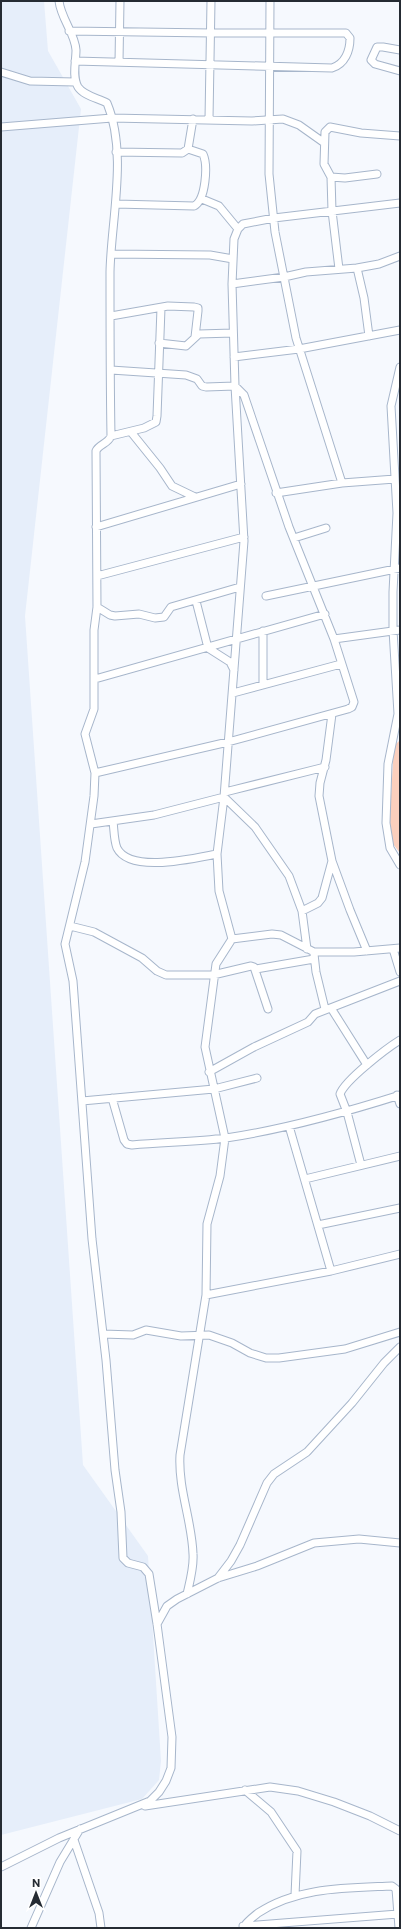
<svg xmlns="http://www.w3.org/2000/svg" width="401" height="1929" viewBox="0 0 401 1929" font-family="Commissioner,sans-serif">
<style>
.built{fill:#e6eefa}
.green{fill:#fbcfbd}
.lines{fill:none;stroke-linecap:round;stroke-linejoin:round}
.minor-casing{stroke:#a7b6cb;stroke-width:9}
.minor{stroke:#fff;stroke-width:7}
</style>
<rect width="100%" height="100%" fill="#f6f9fe"/>
<path class="built" d="M1,1H44L48,51L81,109L25,616L83,1465L148,1556L161,1761L159,1780L142,1799L1,1835Z"/>
<path class="green" d="M400,740V853L393,844L389,829L394,746Z"/>
<g class="lines">
<defs>
<path id="minor" d="M270,1L269,174L275,232L296,338L342,483
M69,31L212,33H346L350,38C350,51 345,64 332,68L75,61
M400,50L383,47H377L371,60L375,64L400,71
M119,62L120,1
M1,72L30,81L75,82
M209,119L211,1
M1,127L112,118L252,121L283,119L299,125L323,142
M188,149L193,119
M116,152L182,153L188,149L203,154C208,165 206,200 194,206L116,204
M331,177L345,178L377,174
M202,199L219,206L238,229
M111,254L210,255L233,259
M357,268L364,298L369,336
M339,269L332,211L331,177L324,164L325,132L330,127L361,133L400,136
M232,284L284,277L306,272L357,268L379,264L400,256
M111,316L168,306L194,307L198,308V311L195,337
M159,343L186,346L199,334L233,333
M234,357L299,349L400,330
M400,367L391,406L397,513L393,592V630L398,714L388,764L386,823L390,848L400,865
M131,432L160,468L172,486L195,497
M111,436L144,428L156,422L157,416L161,308
M276,493L342,483L395,479
M96,527L241,484
M294,538L326,528
M97,576L244,537
M266,596L400,568
M196,601L208,648L230,662L234,670
M97,607L110,615L115,616L139,614L155,618L164,617L171,607L240,587
M263,631V685
M334,639L400,630
M95,679L325,614
M233,693L341,664
M95,773L228,742L348,709L352,707L354,702L334,639L289,527L244,395L235,386L206,387L202,386L197,379L186,375L111,370
M225,792L325,767
M113,821C114,829 114,841 117,848C130,874 195,858 217,854
M91,824L154,815L224,797L255,827L289,876L302,911L307,949
M332,861L350,910L367,951
M302,911L318,903L322,898L332,861L319,796L320,783L326,760L332,714
M70,926L94,932L142,958L157,971L166,975H213L251,966L254,967L268,1009
M232,939L272,934L281,935L314,952H354L400,948
M393,949L400,972
M314,954L316,972L325,1009
M256,969L314,959
M331,1008L367,1065
M209,1072L254,1047L308,1022L315,1014L400,981
M397,1095L400,1104
M112,1098L124,1140L127,1144L132,1145C163,1142 195,1142 226,1138C286,1129 343,1113 400,1095
M82,1101L214,1089L257,1078
M289,1126L331,1271
M361,1165L347,1112L340,1094C345,1080 387,1048 400,1040
M305,1179L400,1156
M318,1225L400,1208
M206,1295L331,1271L400,1254
M103,1334L133,1335L146,1330L181,1336L209,1335L232,1343L250,1353L266,1358H279L345,1349L400,1332
M218,1578L231,1561L240,1545L267,1483L274,1474L307,1452L352,1403L384,1363L400,1347
M187,1594C190,1581 194,1567 193,1554C192,1521 178,1489 180,1455L206,1295L207,1224L220,1176L225,1138L205,1047L216,964L232,939L219,891L217,854L224,797L244,541L235,386L232,284L234,239L238,229L243,224L274,218L400,203
M157,1624L167,1606L177,1599L218,1578L257,1566L314,1543L359,1539L400,1543
M245,1790L271,1812L297,1851L295,1895
M145,1806L270,1787L298,1791L334,1802L370,1816L400,1831
M74,1840L99,1913L101,1928
M1,1867L59,1838L150,1801L159,1792L166,1781L171,1768L172,1737L157,1624L149,1574L143,1567L128,1563L123,1558L121,1512L115,1470L106,1360L92,1239L73,981L65,944L85,862L94,796L95,773L85,734L94,709V630L97,607L96,451C99,444 108,444 111,436C110,381 110,326 110,272C111,220 128,153 107,103C98,98 84,96 78,87C72,77 76,61 76,50C75,33 61,19 59,1
M243,1926L398,1914
M31,1928L60,1862L80,1829
M243,1928C245,1923 253,1917 258,1913C297,1887 346,1888 392,1886L396,1889L399,1928"/>
</defs>
<use href="#minor" class="minor-casing"/>
<use href="#minor" class="minor"/>
</g>
<rect width="401" height="1929" fill="none" stroke="#252b33" stroke-width="4"/>
<g transform="translate(36 1893)" stroke="#ffffff" stroke-width="3" paint-order="stroke">
<path d="M0-3L7 15L0 10L-7 15Z" fill="#252b33"/>
<text y="-6" font-size="11" font-weight="bold" text-anchor="middle" fill="#252b33">N</text>
</g>
</svg>
